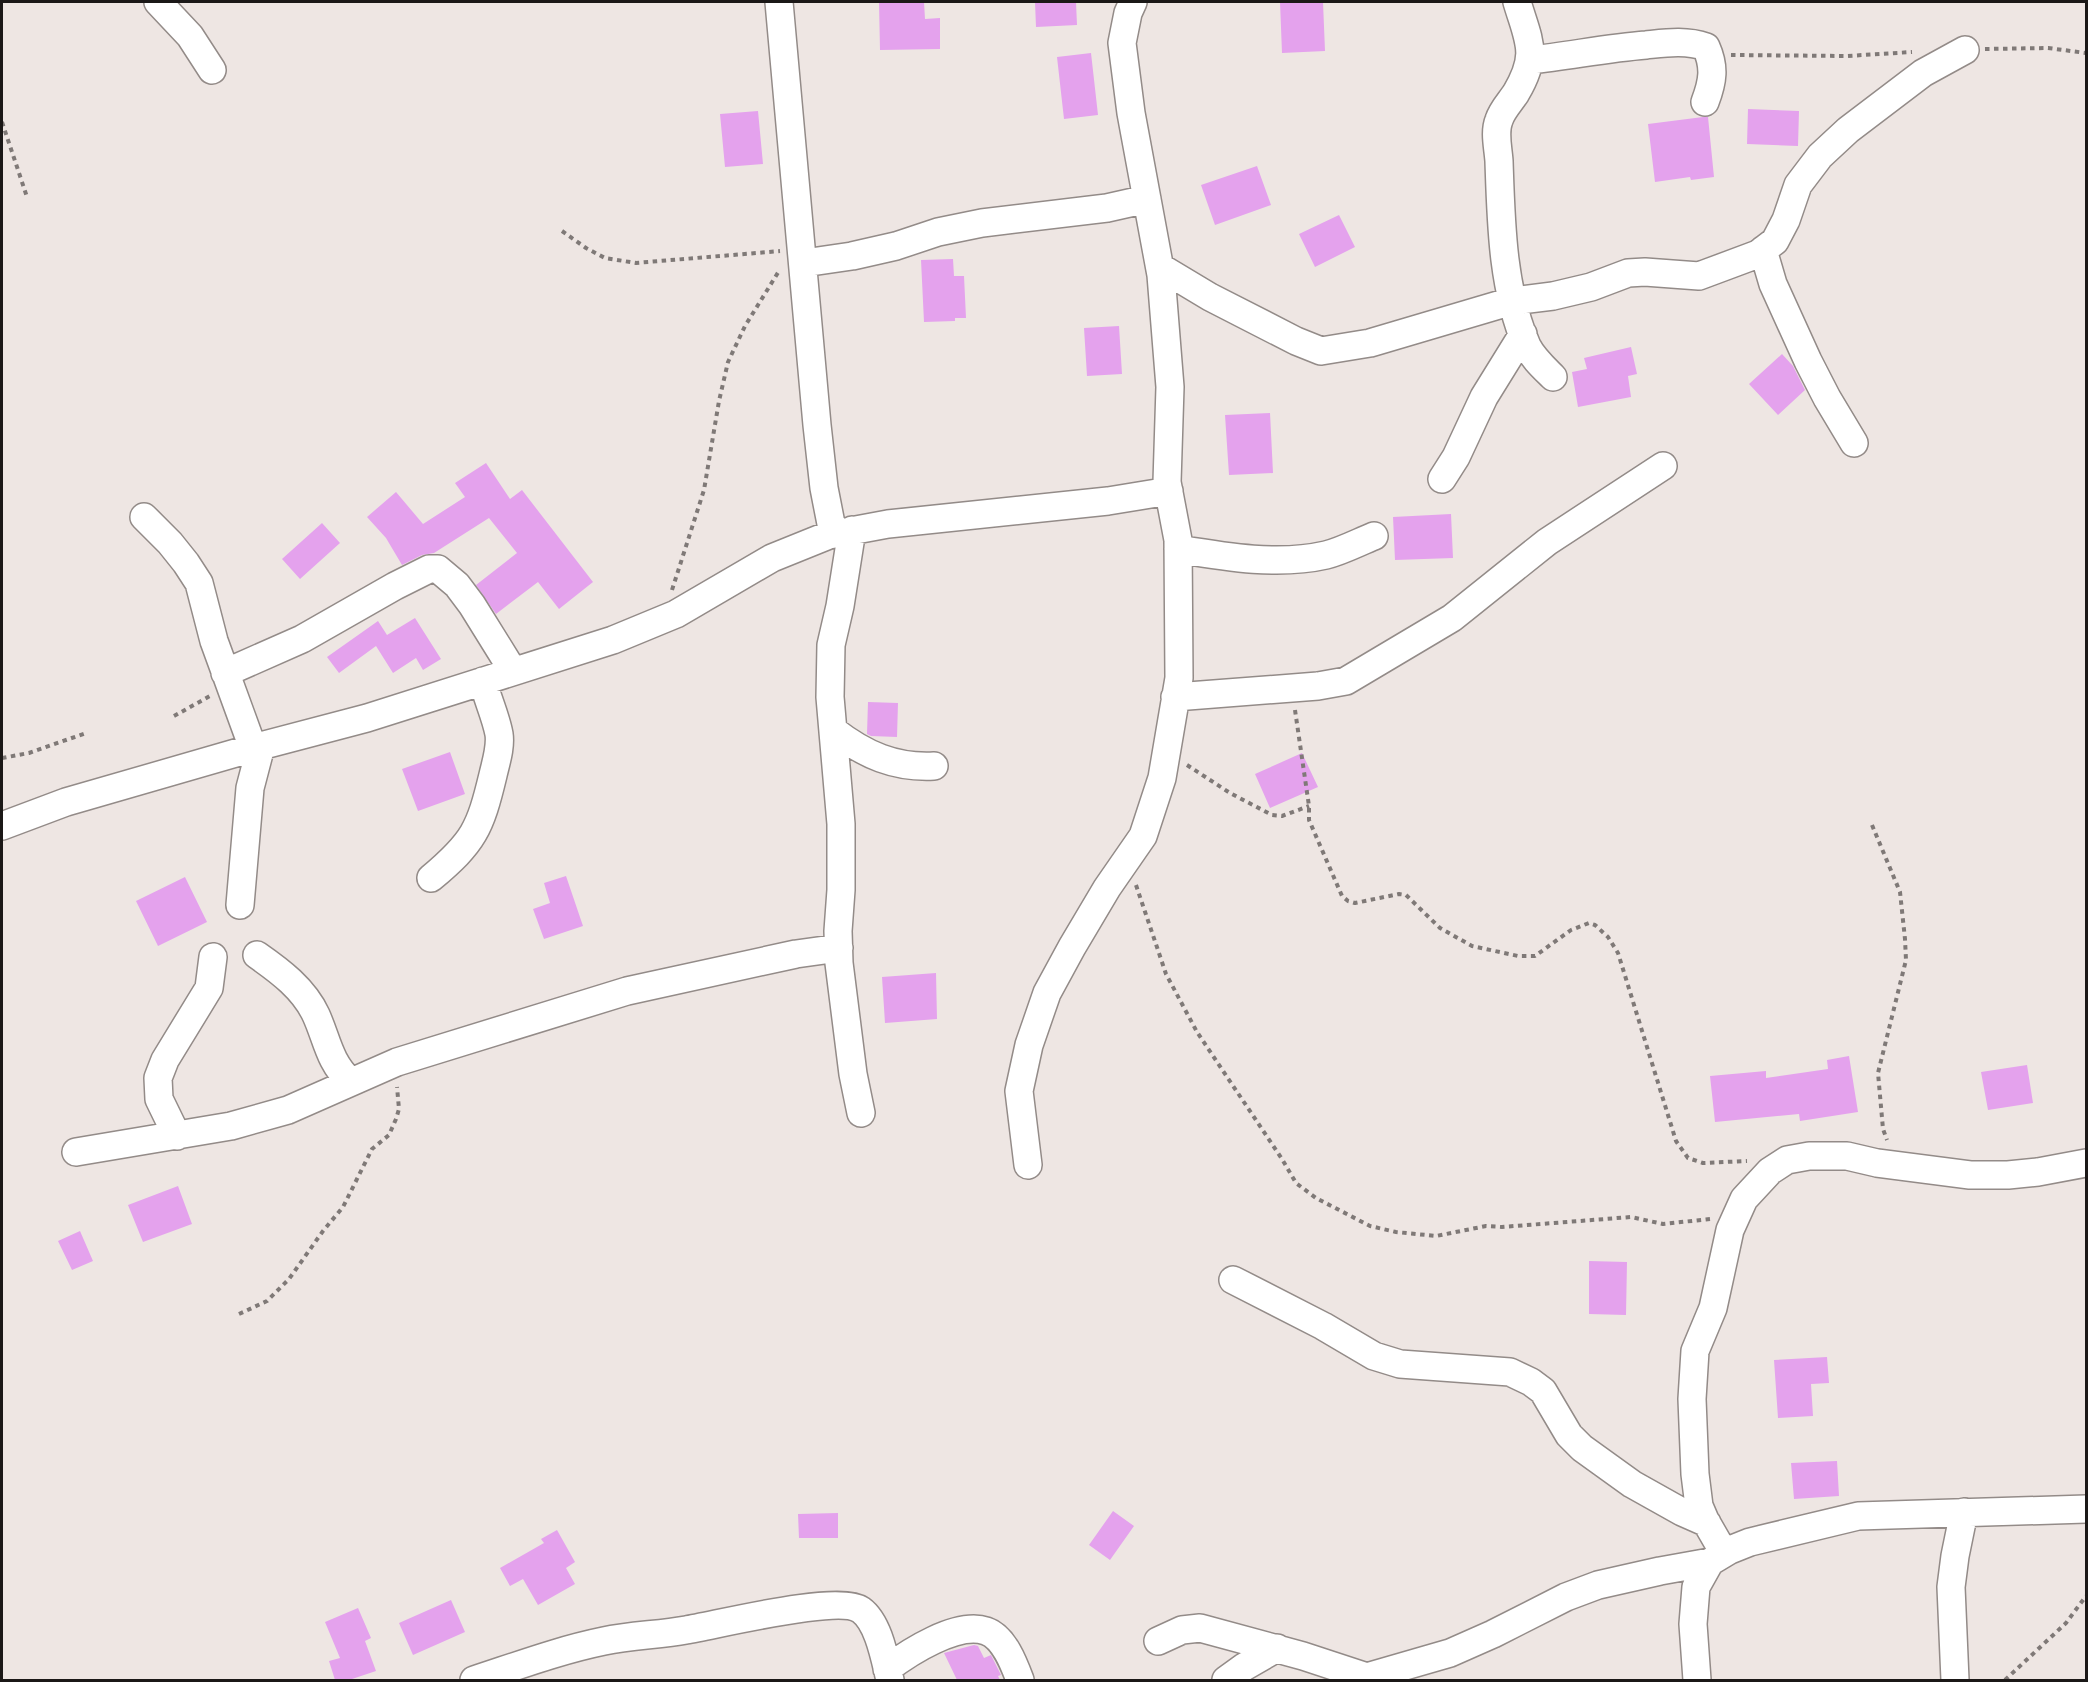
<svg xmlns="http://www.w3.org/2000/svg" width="2088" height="1682" viewBox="0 0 2088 1682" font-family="Inter,sans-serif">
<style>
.building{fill:#e4a2ed}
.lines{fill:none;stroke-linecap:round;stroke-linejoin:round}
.minor-casing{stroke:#938b88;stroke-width:30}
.path{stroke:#7f7977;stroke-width:4;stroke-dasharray:4.5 4.5;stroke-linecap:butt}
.minor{stroke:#fff;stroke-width:27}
</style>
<rect width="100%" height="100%" fill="#eee6e3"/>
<path class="building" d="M879,2H924L925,19L940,18V49L880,50Z
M1035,2H1076L1077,25L1036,27Z
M1280,2H1323L1325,51L1282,53Z
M1091,53L1098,115L1064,119L1057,57Z
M1748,109L1799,111L1798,146L1747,144Z
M758,111L763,164L725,167L720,114Z
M1703,117H1708L1714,177L1691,180L1690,177L1655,182L1648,124Z
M1257,166L1271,205L1215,225L1201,185Z
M1339,215L1355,247L1315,267L1299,234Z
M953,259L954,276H964L966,318H955V321L924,322L921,260Z
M1119,326L1122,374L1087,376L1084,328Z
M1631,347L1637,374L1628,376L1631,397L1578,407L1572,372L1587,369L1584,358Z
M1782,354L1793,366L1805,390L1778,415L1749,384Z
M1270,413L1273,473L1229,475L1225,415Z
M486,463L510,499L522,490L593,582L559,609L538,582L496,614L476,585L517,553L489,518L434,553L422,555L402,565L386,538L367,517L396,492L423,524L465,497L455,483Z
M1451,514L1453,558L1395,560L1393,517Z
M322,523L340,543L300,579L282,559Z
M415,618L441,659L423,670L416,658L393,673L376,646L339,673L327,657L378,621L387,635Z
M868,702L898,703L897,737L871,736L867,734Z
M450,752L465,794L418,811L402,769Z
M1302,753L1318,787L1270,808L1255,774Z
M566,876L583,926L544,939L533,909L550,903L544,883Z
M185,877L207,922L158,946L136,901Z
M936,973L937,1019L885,1023L882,977Z
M1849,1056L1858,1112L1800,1121L1799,1114L1715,1122L1710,1076L1766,1071V1078L1828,1069L1827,1060Z
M2027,1065L2033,1103L1988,1110L1981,1072Z
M178,1186L192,1224L143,1242L128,1205Z
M80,1231L93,1261L72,1270L58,1241Z
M1589,1261L1627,1262L1626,1315L1589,1314Z
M1827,1357L1829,1383L1811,1384L1813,1416L1778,1418L1774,1360Z
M1837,1461L1839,1496L1794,1499L1791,1463Z
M1113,1511L1134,1526L1110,1560L1089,1545Z
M838,1513V1538H799L798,1514Z
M557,1530L575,1562L566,1568L575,1584L538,1605L523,1579L510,1586L500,1568L544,1543L541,1539Z
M451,1600L465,1632L413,1655L399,1623Z
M358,1608L371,1638L365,1641L376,1671L349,1680H335L329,1661L340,1658L325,1622Z
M974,1645L978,1646L984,1658L991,1655L1001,1675L998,1676L1000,1680H957L944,1653Z"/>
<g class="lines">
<defs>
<path id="minor" d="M158,2L190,36L212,70
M779,2L817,425L824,488L833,534
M1517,2C1529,42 1539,54 1516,93C1511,101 1502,110 1499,120C1494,132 1498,147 1499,161C1501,221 1502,289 1527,346C1533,358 1543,367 1553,377
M1531,60C1569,56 1607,48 1646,45C1666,43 1686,40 1706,47C1715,67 1713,81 1705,102
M1763,250L1773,284L1808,361L1827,398L1854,443
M804,263L852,256L896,246L938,232L982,223L1107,208L1147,199
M1160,267L1210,297L1296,341L1321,351L1370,343L1512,301L1553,296L1591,287L1628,273L1645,272L1699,276L1758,254L1775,241L1786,220L1798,185L1820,156L1848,130L1923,73L1965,50
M1442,479L1456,457L1484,397L1523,334
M144,517L170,543L186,563L199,583L214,641L253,748
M852,530L840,606L831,645L830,697L841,824V890L838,931L839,963L853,1074L861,1113
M1178,549C1226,557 1278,566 1326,555C1342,551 1359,542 1374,536
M225,673L302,639L395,586L429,569H438L457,585L472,605L513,671
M1175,697L1318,686L1346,681L1452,618L1547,542L1663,466
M834,731C865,755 895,768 934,766
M2,826L66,802L253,748L367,718L613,640L676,614L772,558L829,535L888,524L1108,501L1169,491
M431,878C474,842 480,829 493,775C496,762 501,747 499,734C496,717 487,698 483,681
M240,905L250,788L261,746
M257,955C280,971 304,989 316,1015C327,1039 329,1062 350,1081
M177,1136L159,1099L158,1078L165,1060L209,988L213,957
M76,1152L231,1126L288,1110L397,1062L627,991L796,954L839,948
M1028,1165L1019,1091L1029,1045L1047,993L1072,947L1107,888L1143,836L1162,778L1179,678L1178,540L1167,482L1170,387L1161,275L1131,113L1122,43L1128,13L1133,2
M1233,1280L1323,1326L1374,1356L1400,1364L1510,1372L1531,1382L1543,1391L1569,1435L1582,1448L1632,1484L1682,1512L1707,1523
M1724,1553L1705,1520L1699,1506L1695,1474L1692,1399L1695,1351L1713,1308L1730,1230L1744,1199L1770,1171L1787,1160L1809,1156H1847L1877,1163L1970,1175H2008L2038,1172L2086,1163
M1158,1641L1182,1630L1200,1628L1303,1656L1367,1677L1450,1653L1493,1634L1566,1597L1598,1585L1660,1571L1710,1562
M887,1669C908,1653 957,1621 986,1631C1004,1637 1014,1664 1020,1680
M474,1680C517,1666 560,1650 604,1641C631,1635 659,1635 686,1630C717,1625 838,1594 861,1610C879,1623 885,1660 890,1680
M1226,1680L1244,1667L1277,1648
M1697,1680L1693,1624L1696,1587L1710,1562L1730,1550L1750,1542L1858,1516L2086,1509
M1955,1680L1951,1587L1955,1556L1964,1512"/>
</defs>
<use href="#minor" class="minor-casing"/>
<path class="path" d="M1985,49L2048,48L2086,53
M1731,55L1847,56L1912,52
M2,122L27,197
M562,231L586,248L605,258L636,263L780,251
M672,590L704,490L719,401L728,362L745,326L779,271
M1295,710L1309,806V820L1342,896L1348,901L1355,903L1399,894L1406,895L1440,928L1472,946L1518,956H1535L1571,930L1589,923L1595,925L1608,937L1618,953L1676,1141L1688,1158L1703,1163L1747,1161
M174,716L210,696
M2,758L29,753L86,733
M1187,765L1230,793L1272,815L1282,816L1309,806
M1872,825L1900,892L1905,939L1906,960L1878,1073L1883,1129L1887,1140
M1136,885L1166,974L1197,1032L1282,1159L1296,1183L1316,1198L1370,1226L1396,1232L1436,1236L1486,1226L1502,1227L1631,1217L1663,1224L1710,1219
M239,1314L267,1301L289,1279L323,1231L343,1207L372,1149L389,1135L396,1119L399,1109L397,1087
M2005,1680L2066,1623L2086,1596"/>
<use href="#minor" class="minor"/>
</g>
<rect width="2088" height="1682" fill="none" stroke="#1b1817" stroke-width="6"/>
</svg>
